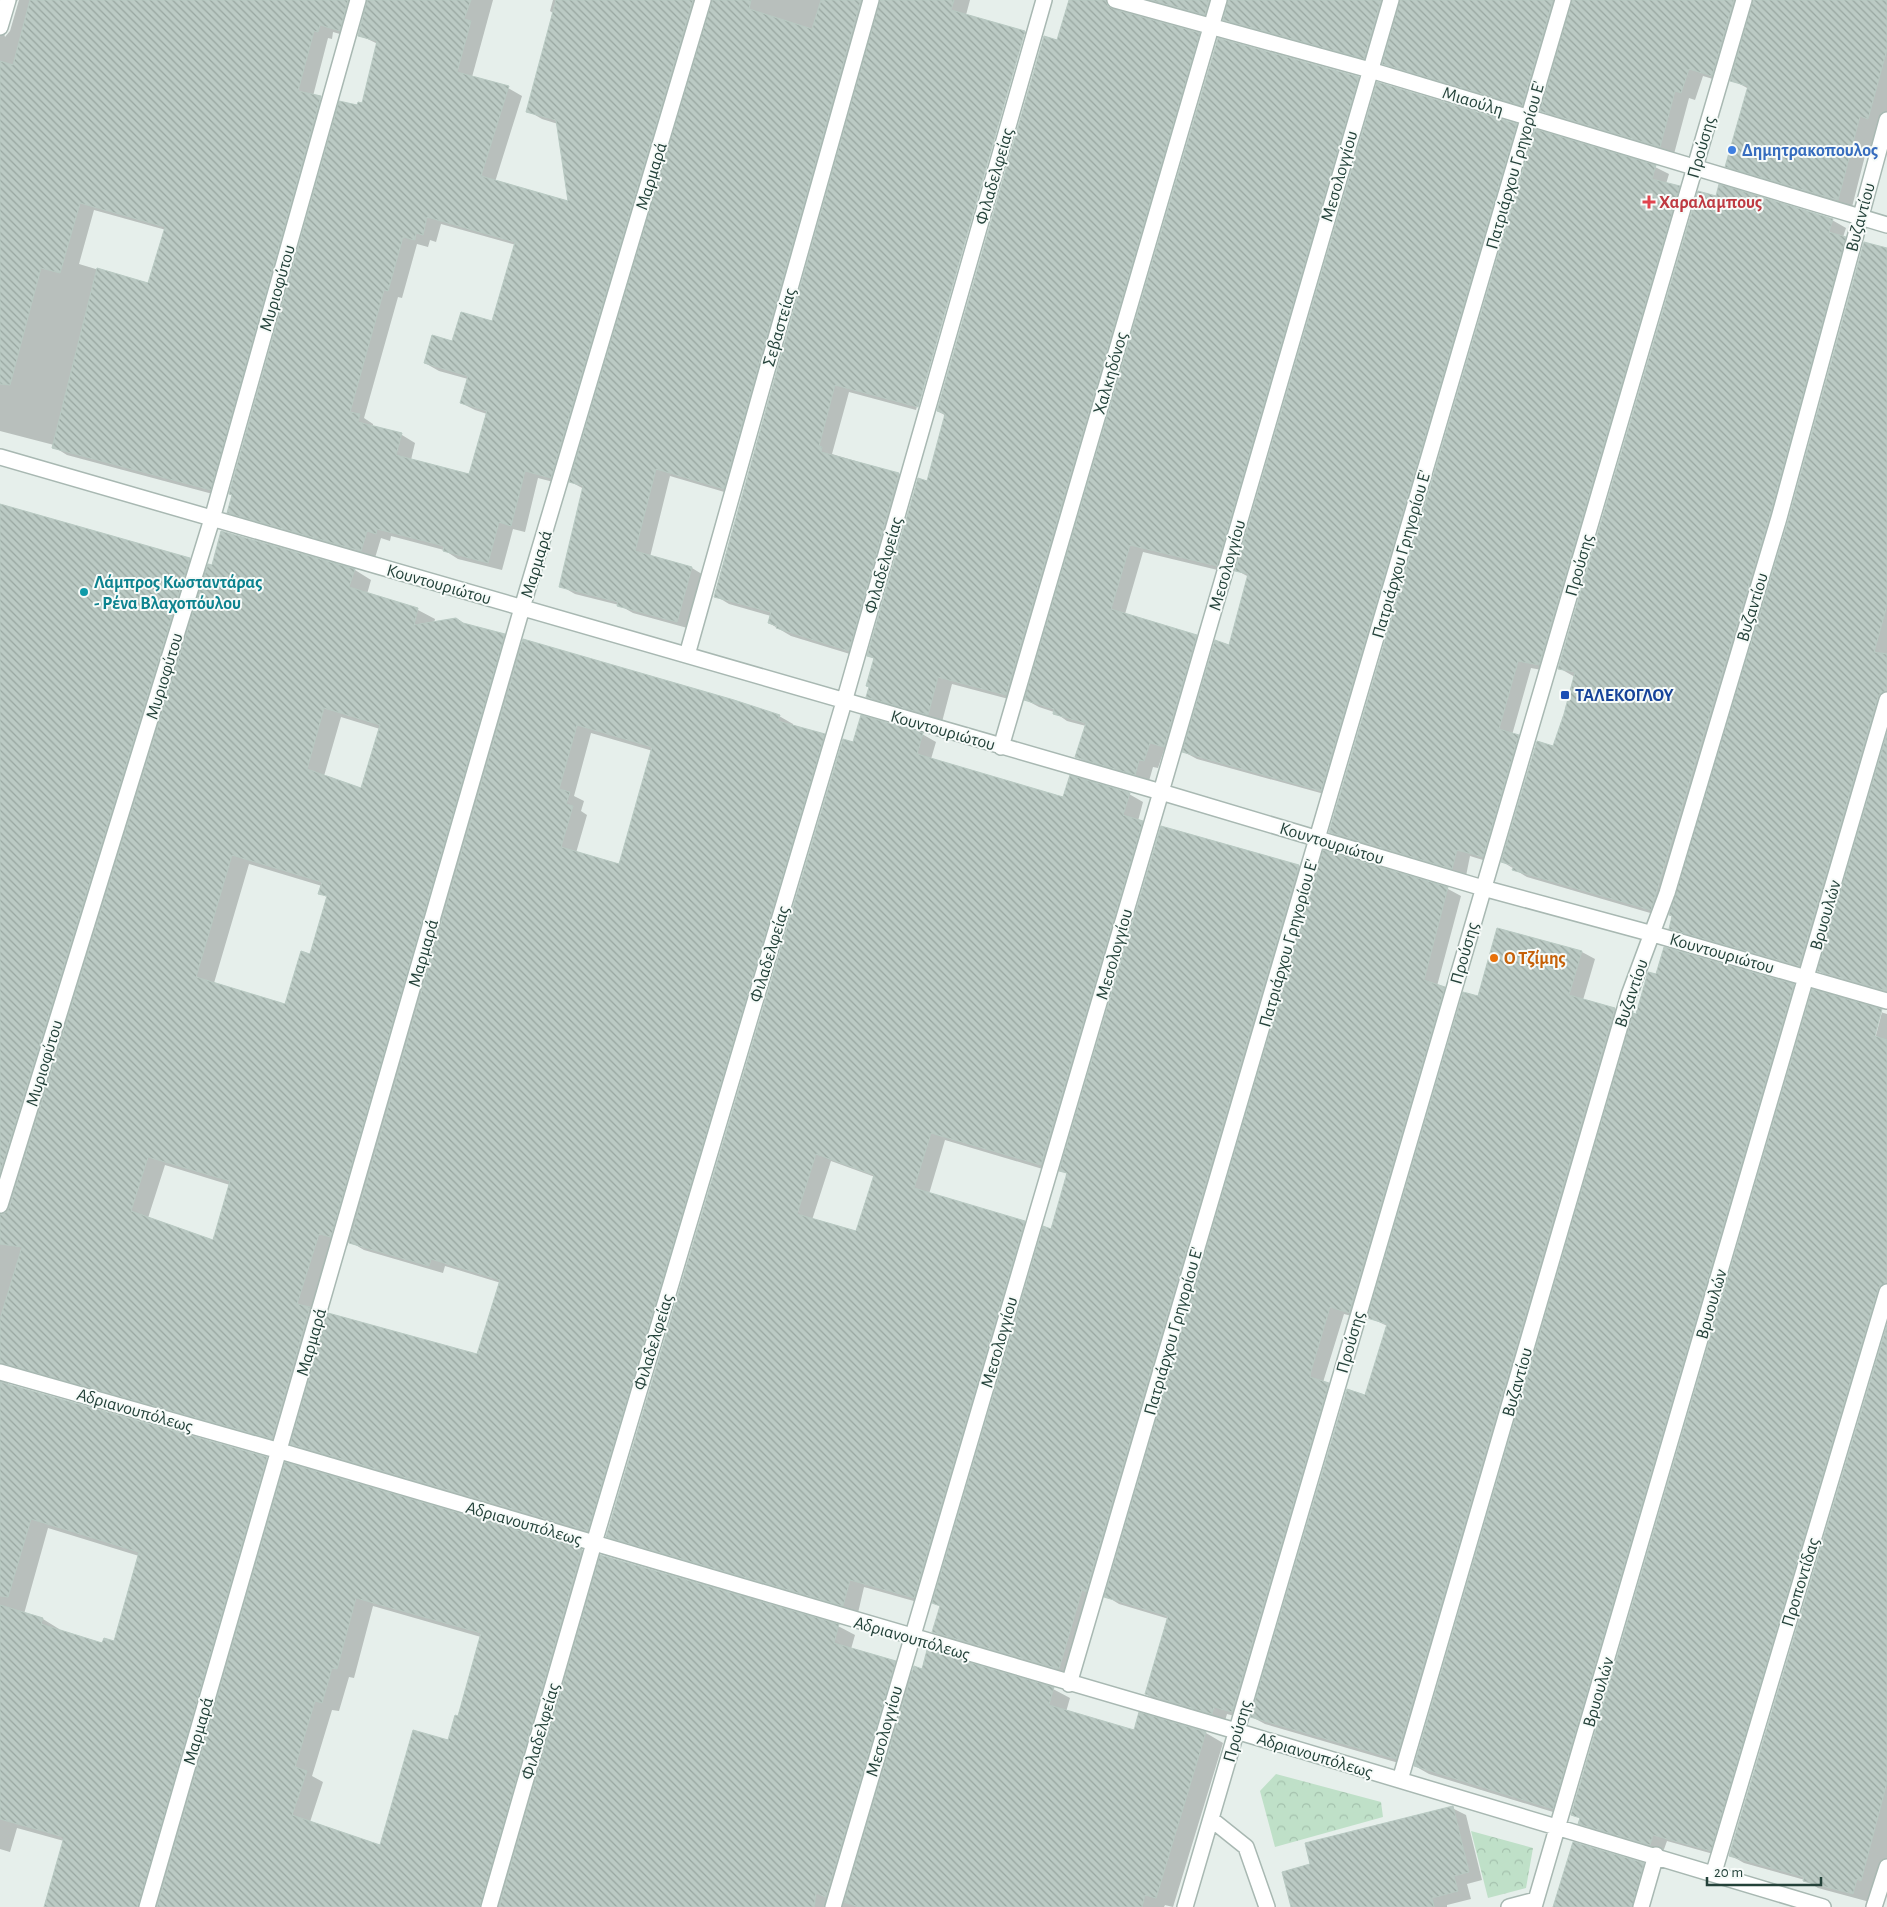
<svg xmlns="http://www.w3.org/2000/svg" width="1887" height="1907" viewBox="0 0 1887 1907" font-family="'Alegreya Sans',sans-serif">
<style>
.park{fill:url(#park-crowns)}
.shadow{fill:#0003;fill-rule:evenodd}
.building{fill:url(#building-back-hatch);stroke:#b8c9c2;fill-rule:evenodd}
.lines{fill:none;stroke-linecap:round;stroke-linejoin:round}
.street-casing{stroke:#a8b8b2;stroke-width:18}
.street{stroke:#fff;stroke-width:15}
.shop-dot{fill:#3f7fe0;stroke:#f7fbf9;stroke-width:2}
.health-dot{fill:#e0444e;stroke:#f7fbf9;stroke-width:2}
.culture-dot{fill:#0f9aa8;stroke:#f7fbf9;stroke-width:2}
.transit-dot{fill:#1a4fb4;stroke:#f7fbf9;stroke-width:2}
.food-dot{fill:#e8710a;stroke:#f7fbf9;stroke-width:2}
.labels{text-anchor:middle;stroke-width:4;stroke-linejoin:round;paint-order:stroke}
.street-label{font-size:18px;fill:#24423a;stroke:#f7fbf9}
.shop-label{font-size:18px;font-weight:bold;fill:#366cbe;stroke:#f7fbf9;text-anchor:start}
.health-label{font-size:18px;font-weight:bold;fill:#be3a42;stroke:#f7fbf9;text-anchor:start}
.culture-label{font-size:18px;font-weight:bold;fill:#0d838f;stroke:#f7fbf9;text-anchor:start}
.transit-label{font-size:18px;font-weight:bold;fill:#164399;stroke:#f7fbf9;text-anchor:start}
.food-label{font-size:18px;font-weight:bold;fill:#c56008;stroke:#f7fbf9;text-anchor:start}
</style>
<defs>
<pattern id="park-crowns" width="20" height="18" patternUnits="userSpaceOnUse" patternTransform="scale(1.25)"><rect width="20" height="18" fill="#bfe0c8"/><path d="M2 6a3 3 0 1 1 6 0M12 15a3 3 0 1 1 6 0" fill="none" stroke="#a4c1ad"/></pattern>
<pattern id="building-back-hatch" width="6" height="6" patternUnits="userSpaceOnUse" patternTransform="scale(1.25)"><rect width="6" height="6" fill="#bbcac4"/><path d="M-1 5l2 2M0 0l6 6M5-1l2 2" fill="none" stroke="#98a6a0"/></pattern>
</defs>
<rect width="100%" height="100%" fill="#e6efeb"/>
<path class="park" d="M1276,1774L1381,1802L1383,1817L1275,1847L1260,1791Z
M1471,1831L1533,1848L1526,1888L1488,1898Z"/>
<path class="shadow" d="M0,0H18L13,5L4,33L5,37L10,31L19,0H368L363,5L354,38L333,32L332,39L328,38L313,96L334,106L224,497L67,455L54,447V445L0,431ZM94,210L166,230L149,285L79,264Z
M369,0H493L472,77L508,88L522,96L495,182L570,203L558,124L542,119L528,111L554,14L550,11L553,0H711L708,5L565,485L538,478L525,532L513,529L502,570L458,559L444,550L391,536L390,541L381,538L375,558L242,520L228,512L358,106L363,104L378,44L359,35ZM441,224L516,245L492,322L453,343L425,363L439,371L468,379L461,403L475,410L487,414L470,476L411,460L415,443L402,435L373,427V424L364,418L398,297L402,298L417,244L428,247L430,240L436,242Z
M713,0H970L966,15L1025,32L1039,40L932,414L919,410L1026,34H1023L916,410L849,392L832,454L899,474L913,482L863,658L791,636L769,623L771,616L729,604L716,596L881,0L876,5L738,496L670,476L650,557L692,568L705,576L691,629L633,613L619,605L575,594L561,586L584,489L571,482Z
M1070,0H1125L1119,11L1121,13L1199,34L1213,42L1020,702L952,684L942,722L881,705L868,697L875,659L868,656L928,482L946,416L938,411Z
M1139,0H1400L1396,5L1378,66L1238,27L1224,19L1229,0L1226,1L1219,22Z
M1401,0H1572L1568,5L1536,113L1397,71L1384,63Z
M1573,0H1753L1749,5L1726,83L1703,76L1695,100L1689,98L1674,154L1555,119L1542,111Z
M1754,0H1887V142L1884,152L1867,148L1852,207L1740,174L1726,166L1749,89L1732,80Z
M1358,78L1372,86L1230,573L1143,552L1125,614L1196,636L1210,644L1178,754L1164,750L1158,768L1153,767L1149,781L1090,765L1077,757L1086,726L1067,721L1054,712L1039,707L1026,700Z
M1516,125L1530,133L1335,797L1197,759L1184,752L1229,646L1249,577L1236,570Z
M1655,167L1669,174L1666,184L1679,188L1692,195L1553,672L1531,668L1512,735L1531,744L1496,864L1470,856L1466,876L1343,839L1330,832Z
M1717,198L1832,220L1846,228L1843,237L1859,246L1664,917L1527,877L1503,862L1556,749L1575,677L1559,668Z
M1887,249V721L1813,973L1684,936L1670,928Z
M0,505L190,560L207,570L212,566L222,532L355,570L371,580L367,594L418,610L435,619L434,623L464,624L504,635L522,646L779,716L793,724V727L824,735L839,744L602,1539L306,1452L291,1443L289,1448L8,1379V1385L267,1458L285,1469L286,1464L582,1550L600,1561L838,1626L855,1635L851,1649L895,1662L913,1673L1053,1689L1070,1698L1066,1712L1135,1731L1140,1714L1206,1733L1223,1743L1173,1907L1165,1905L1164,1907H44L64,1841L17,1828L10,1852L0,1849ZM341,717L380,729L362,790L324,776ZM591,733L653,751L620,865L576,853L587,815L581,811L584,801L574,796ZM249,864L322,886L320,893L328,898L311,956L286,1005L214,983ZM165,1165L230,1185L214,1242L148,1218ZM349,1241L364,1250L443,1273L445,1266L501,1283L478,1356L328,1319L315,1311L336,1243L347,1246ZM48,1528L139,1556L115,1642L103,1645L59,1631V1629L43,1619L24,1614ZM373,1606L481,1637L459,1718L449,1742L381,1847L310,1822L323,1782L312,1776L332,1710L339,1711L349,1677L354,1678Z
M922,734L936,742L931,759L1064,798L1129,794L1143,802L1138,821L1156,830L1056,1173L945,1140L929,1194L1025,1222L1039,1230L928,1605L864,1587L858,1613L621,1544L607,1536L854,743ZM831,1161L875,1177L857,1232L812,1220Z
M1887,738V994L1833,979L1819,971Z
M1162,828L1299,866L1312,874L1073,1676L947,1640L934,1632L941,1607L934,1603L1052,1230L1068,1174L1061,1170Z
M1448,889L1461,896L1437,986L1458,995L1363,1319L1344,1314L1324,1379L1323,1383L1342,1392L1246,1719L1227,1714L1225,1721L1159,1702L1146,1694L1169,1619L1119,1604L1106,1596Z
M1498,930L1582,952L1595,959L1583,1000L1615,1009L1628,1017L1409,1766L1265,1724L1252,1717L1365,1396L1387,1326L1369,1317L1478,997Z
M1665,948L1794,985L1807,993L1566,1816L1429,1774L1415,1766L1637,1015L1657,976Z
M1813,991L1887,1014V1312L1724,1857L1667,1841L1663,1852L1593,1831L1580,1823L1581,1819L1572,1814ZM1880,1012H1882L1874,1043L1872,1042Z
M1887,1329V1887L1881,1905L1818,1888L1805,1880L1744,1863L1730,1855Z
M1452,1808L1466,1815L1482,1880L1467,1884L1471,1899L1447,1905V1907H1293L1312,1865Z
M1643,1864L1657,1872L1647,1907H1555Z"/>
<path class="building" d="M30,0H348L340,31L320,25L318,32L314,31L298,91L321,96L211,490L52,448L97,268L148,283L165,227L80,203L60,273L41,268L10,385L0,384V61L13,65Z
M367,0H471L464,19L471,21L457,72L509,86L481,176L568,201L556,120L526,112L556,0H693L551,478L525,471L511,526L499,522L488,563L443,551L444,546L377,529L376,534L367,531L361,551L227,513L232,495L229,494L339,101L357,105L358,102L362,103L377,41L358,36ZM427,217L515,242L492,321L461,312L452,341L432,335L424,363L468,376L460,403L487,411L469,474L396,455L402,433L358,422L360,414L350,412L384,290L388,291L403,237L415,240L416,233L423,235Z
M712,0H751L749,9L812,29L821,0H861L724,489L656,469L635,551L692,567L677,622L617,606L618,602L559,587L583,486L569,482Z
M880,0H954L951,10L1025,31L918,407L835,385L819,446L822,447L821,452L899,473L849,651L776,628L777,626L768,623L771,612L714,597Z
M1069,0H1106L1108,6L1113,9L1200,33L1006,695L938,677L928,715L866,697L869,687L866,686L874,658L867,656L918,478L927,481L945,414L937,411L1044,36L1057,40Z
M1150,0H1209L1205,15Z
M1228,0H1381L1364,59L1223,20Z
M1400,0H1553L1522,106L1382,64Z
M1572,0H1734L1712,76L1689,69L1681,93L1675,91L1660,147L1540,111Z
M1753,0H1887V49L1868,119L1860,116L1838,200L1725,167L1748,86L1730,81Z
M1218,38L1359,77L1217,566L1130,545L1111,609L1197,635L1164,747L1150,743L1144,761L1139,760L1135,775L1075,757L1086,723L1053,714L1054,709L1024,700Z
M1377,82L1517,124L1321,791L1182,752L1215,640L1229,645L1248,574L1235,571Z
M1535,129L1656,165L1652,179L1680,186L1539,665L1518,661L1499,729L1519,735L1483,857L1457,850L1452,869L1329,832Z
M1719,184L1833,219L1829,232L1846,237L1770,515L1651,910L1512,870L1514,866L1501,862L1537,741L1553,746L1564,714L1575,672L1558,669L1698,191L1716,196Z
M1864,242L1887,248V605L1874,652L1887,654V691L1881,693L1878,697L1799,966L1669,929L1672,916L1669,915L1788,521Z
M0,504L190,558L0,1173Z
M221,531L355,569L349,587L418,608L414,625L456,618L463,623L505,634L331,1237L319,1234L297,1304L310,1307L272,1439L0,1363V1319L22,1247L0,1244V1214L6,1212L9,1208L208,564L212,565ZM324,708L380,725L361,788L307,769ZM232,855L322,882L318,894L327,896L310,954L301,951L285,1004L196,977ZM148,1157L230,1181L213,1240L131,1211Z
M523,639L734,700L780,715L778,721L825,734L588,1531L290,1444L328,1313L477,1354L500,1280L431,1259L429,1266L349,1243ZM577,725L652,747L619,864L561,847L573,806L566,804L570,792L559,789Z
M861,715L923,733L917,754L1063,797L1070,775L1130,793L1123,815L1143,821L1041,1165L931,1133L914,1188L1025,1221L914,1598L850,1580L843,1606L606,1537L843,739L853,742ZM816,1154L874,1175L856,1231L797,1214Z
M1887,733V991L1817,971Z
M1161,826L1299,865L1086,1592L1082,1590L1059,1669L932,1632L940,1606L932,1603L1043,1226L1051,1229L1067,1173L1059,1171Z
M1323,850L1448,887L1424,980L1445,987L1349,1313L1330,1307L1311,1371L1310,1377L1329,1383L1232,1712L1214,1707L1212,1714L1145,1694L1168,1616L1104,1597Z
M1497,928L1582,951L1569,995L1615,1008L1396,1759L1250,1717L1347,1389L1365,1395L1387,1324L1367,1318L1463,992L1478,996Z
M1664,947L1794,984L1553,1809L1414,1766L1633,1013L1636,1014L1648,972L1656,974Z
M1812,989L1882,1009L1875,1036L1887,1040V1283L1881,1285L1878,1289L1711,1851L1653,1835L1650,1845L1578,1824L1580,1818L1571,1815Z
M1887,1325V1782L1861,1881L1857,1879L1853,1894L1803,1881L1804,1877L1729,1856Z
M0,1382L267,1457L138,1907H44L64,1837L0,1819V1605L43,1618L41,1624L102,1643L104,1638L114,1641L139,1552L31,1519L8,1597L0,1596Z
M285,1462L582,1549L480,1907H157ZM356,1598L481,1633L458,1716L455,1715L448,1740L413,1730L380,1845L292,1815L307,1771L295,1767L315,1701L322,1703L332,1668L337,1669Z
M600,1555L839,1624L834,1643L896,1661L826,1897L816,1893L814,1907H499Z
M927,1650L1054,1687L1049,1705L1134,1730L1139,1712L1206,1732L1156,1898L1145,1895L1142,1907H859L844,1902L914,1666L922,1669Z
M1453,1806L1469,1872L1454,1876L1458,1891L1432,1898L1434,1907H1291L1282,1872L1310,1864L1305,1843Z
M1573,1842L1644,1863L1632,1907H1553Z"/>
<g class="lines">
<defs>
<path id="street" d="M1115,0L1370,70L1887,225
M0,27L8,0
M0,457L1161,792L1483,888L1653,934L1887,1001
M687,655L871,0
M1001,747L1219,0
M0,1205L212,519L358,0
M0,1372L280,1451L1236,1731L1823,1907
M1069,1684L1563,0
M1400,1780L1629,995L1667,893L1779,518L1887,120
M1211,1819L1246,1847L1267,1907
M1714,1872L1887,1292
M147,1907L522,608L703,0
M489,1907L594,1543L844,702L1044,0
M833,1907L1161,792L1391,0
M1185,1907L1744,0
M1509,1907L1536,1900
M1534,1907L1887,700
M1641,1907L1656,1855
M1874,1907L1887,1867"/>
</defs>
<use href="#street" class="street-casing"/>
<use href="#street" class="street"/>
</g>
<circle class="shop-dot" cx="1732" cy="150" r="5"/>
<path class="health-dot" d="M1646.5 194.5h5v5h5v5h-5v5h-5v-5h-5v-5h5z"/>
<circle class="culture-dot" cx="84" cy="592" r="5"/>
<rect class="transit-dot" x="1560" y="690" width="10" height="10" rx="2.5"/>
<circle class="food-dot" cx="1494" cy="958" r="5"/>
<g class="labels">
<g class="street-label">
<text transform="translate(1473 101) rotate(17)" y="6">Μιαούλη</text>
<text transform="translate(1701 147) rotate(-74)" y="6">Προύσης</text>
<text transform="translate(1515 165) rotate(-74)" y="6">Πατριάρχου Γρηγορίου Ε'</text>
<text transform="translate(651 176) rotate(-73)" y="6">Μαρμαρά</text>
<text transform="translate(994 176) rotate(-74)" y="6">Φιλαδελφείας</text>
<text transform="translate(1339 176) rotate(-74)" y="6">Μεσολογγίου</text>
<text transform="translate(1860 217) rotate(-75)" y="6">Βυζαντίου</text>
<text transform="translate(277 288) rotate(-74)" y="6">Μυριοφύτου</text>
<text transform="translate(779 327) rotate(-74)" y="6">Σεβαστείας</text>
<text transform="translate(1110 373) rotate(-74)" y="6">Χαλκηδόνος</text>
<text transform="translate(1401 554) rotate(-74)" y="6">Πατριάρχου Γρηγορίου Ε'</text>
<text transform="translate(536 564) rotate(-73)" y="6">Μαρμαρά</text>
<text transform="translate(883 565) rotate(-74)" y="6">Φιλαδελφείας</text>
<text transform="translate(1227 565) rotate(-74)" y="6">Μεσολογγίου</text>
<text transform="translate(1579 565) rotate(-74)" y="6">Προύσης</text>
<text transform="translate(439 584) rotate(16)" y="6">Κουντουριώτου</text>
<text transform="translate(1752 607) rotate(-73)" y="6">Βυζαντίου</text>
<text transform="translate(164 676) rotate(-73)" y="6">Μυριοφύτου</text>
<text transform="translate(943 730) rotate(16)" y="6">Κουντουριώτου</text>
<text transform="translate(1332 843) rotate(17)" y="6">Κουντουριώτου</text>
<text transform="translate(1825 915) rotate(-74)" y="6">Βρυουλών</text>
<text transform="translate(1288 943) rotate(-74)" y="6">Πατριάρχου Γρηγορίου Ε'</text>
<text transform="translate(423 953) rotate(-74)" y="6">Μαρμαρά</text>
<text transform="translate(1464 953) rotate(-74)" y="6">Προύσης</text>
<text transform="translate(1722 953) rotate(16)" y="6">Κουντουριώτου</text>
<text transform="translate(769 954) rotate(-73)" y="6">Φιλαδελφείας</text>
<text transform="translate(1114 954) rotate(-74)" y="6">Μεσολογγίου</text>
<text transform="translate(1631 993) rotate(-71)" y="6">Βυζαντίου</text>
<text transform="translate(44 1063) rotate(-73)" y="6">Μυριοφύτου</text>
<text transform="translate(1711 1304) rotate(-74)" y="6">Βρυουλών</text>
<text transform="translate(1173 1331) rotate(-74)" y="6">Πατριάρχου Γρηγορίου Ε'</text>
<text transform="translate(311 1342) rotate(-74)" y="6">Μαρμαρά</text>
<text transform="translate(653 1342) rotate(-73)" y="6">Φιλαδελφείας</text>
<text transform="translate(999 1342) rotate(-74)" y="6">Μεσολογγίου</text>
<text transform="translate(1350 1342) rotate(-74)" y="6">Προύσης</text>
<text transform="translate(1517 1382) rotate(-74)" y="6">Βυζαντίου</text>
<text transform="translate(135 1410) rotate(16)" y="6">Αδριανουπόλεως</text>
<text transform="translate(524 1523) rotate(16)" y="6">Αδριανουπόλεως</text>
<text transform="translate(1800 1582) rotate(-73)" y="6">Προποντίδας</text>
<text transform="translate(912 1638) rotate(16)" y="6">Αδριανουπόλεως</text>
<text transform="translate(1598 1692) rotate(-74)" y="6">Βρυουλών</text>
<text transform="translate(198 1731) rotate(-74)" y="6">Μαρμαρά</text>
<text transform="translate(540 1731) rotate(-74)" y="6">Φιλαδελφείας</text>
<text transform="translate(884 1731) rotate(-74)" y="6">Μεσολογγίου</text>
<text transform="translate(1237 1731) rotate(-74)" y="6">Προύσης</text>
<text transform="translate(1315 1755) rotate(17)" y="6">Αδριανουπόλεως</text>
</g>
<g class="shop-label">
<text x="1742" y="156">Δημητρακοπουλος</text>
</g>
<g class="health-label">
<text x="1659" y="208">Χαραλαμπους</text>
</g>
<g class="culture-label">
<text x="94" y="588">Λάμπρος Κωσταντάρας<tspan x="94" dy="21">- Ρένα Βλαχοπόυλου</tspan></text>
</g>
<g class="transit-label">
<text x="1575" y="701">ΤΑΛΕΚΟΓΛΟΥ</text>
</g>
<g class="food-label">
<text x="1504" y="964">Ο Τζίμης</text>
</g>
</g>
<path d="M1707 1877v8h114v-8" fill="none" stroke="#24423a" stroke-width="2.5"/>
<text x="1714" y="1877" font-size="15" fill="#24423a" stroke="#f7fbf9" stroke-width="4" paint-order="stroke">20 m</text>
</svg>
